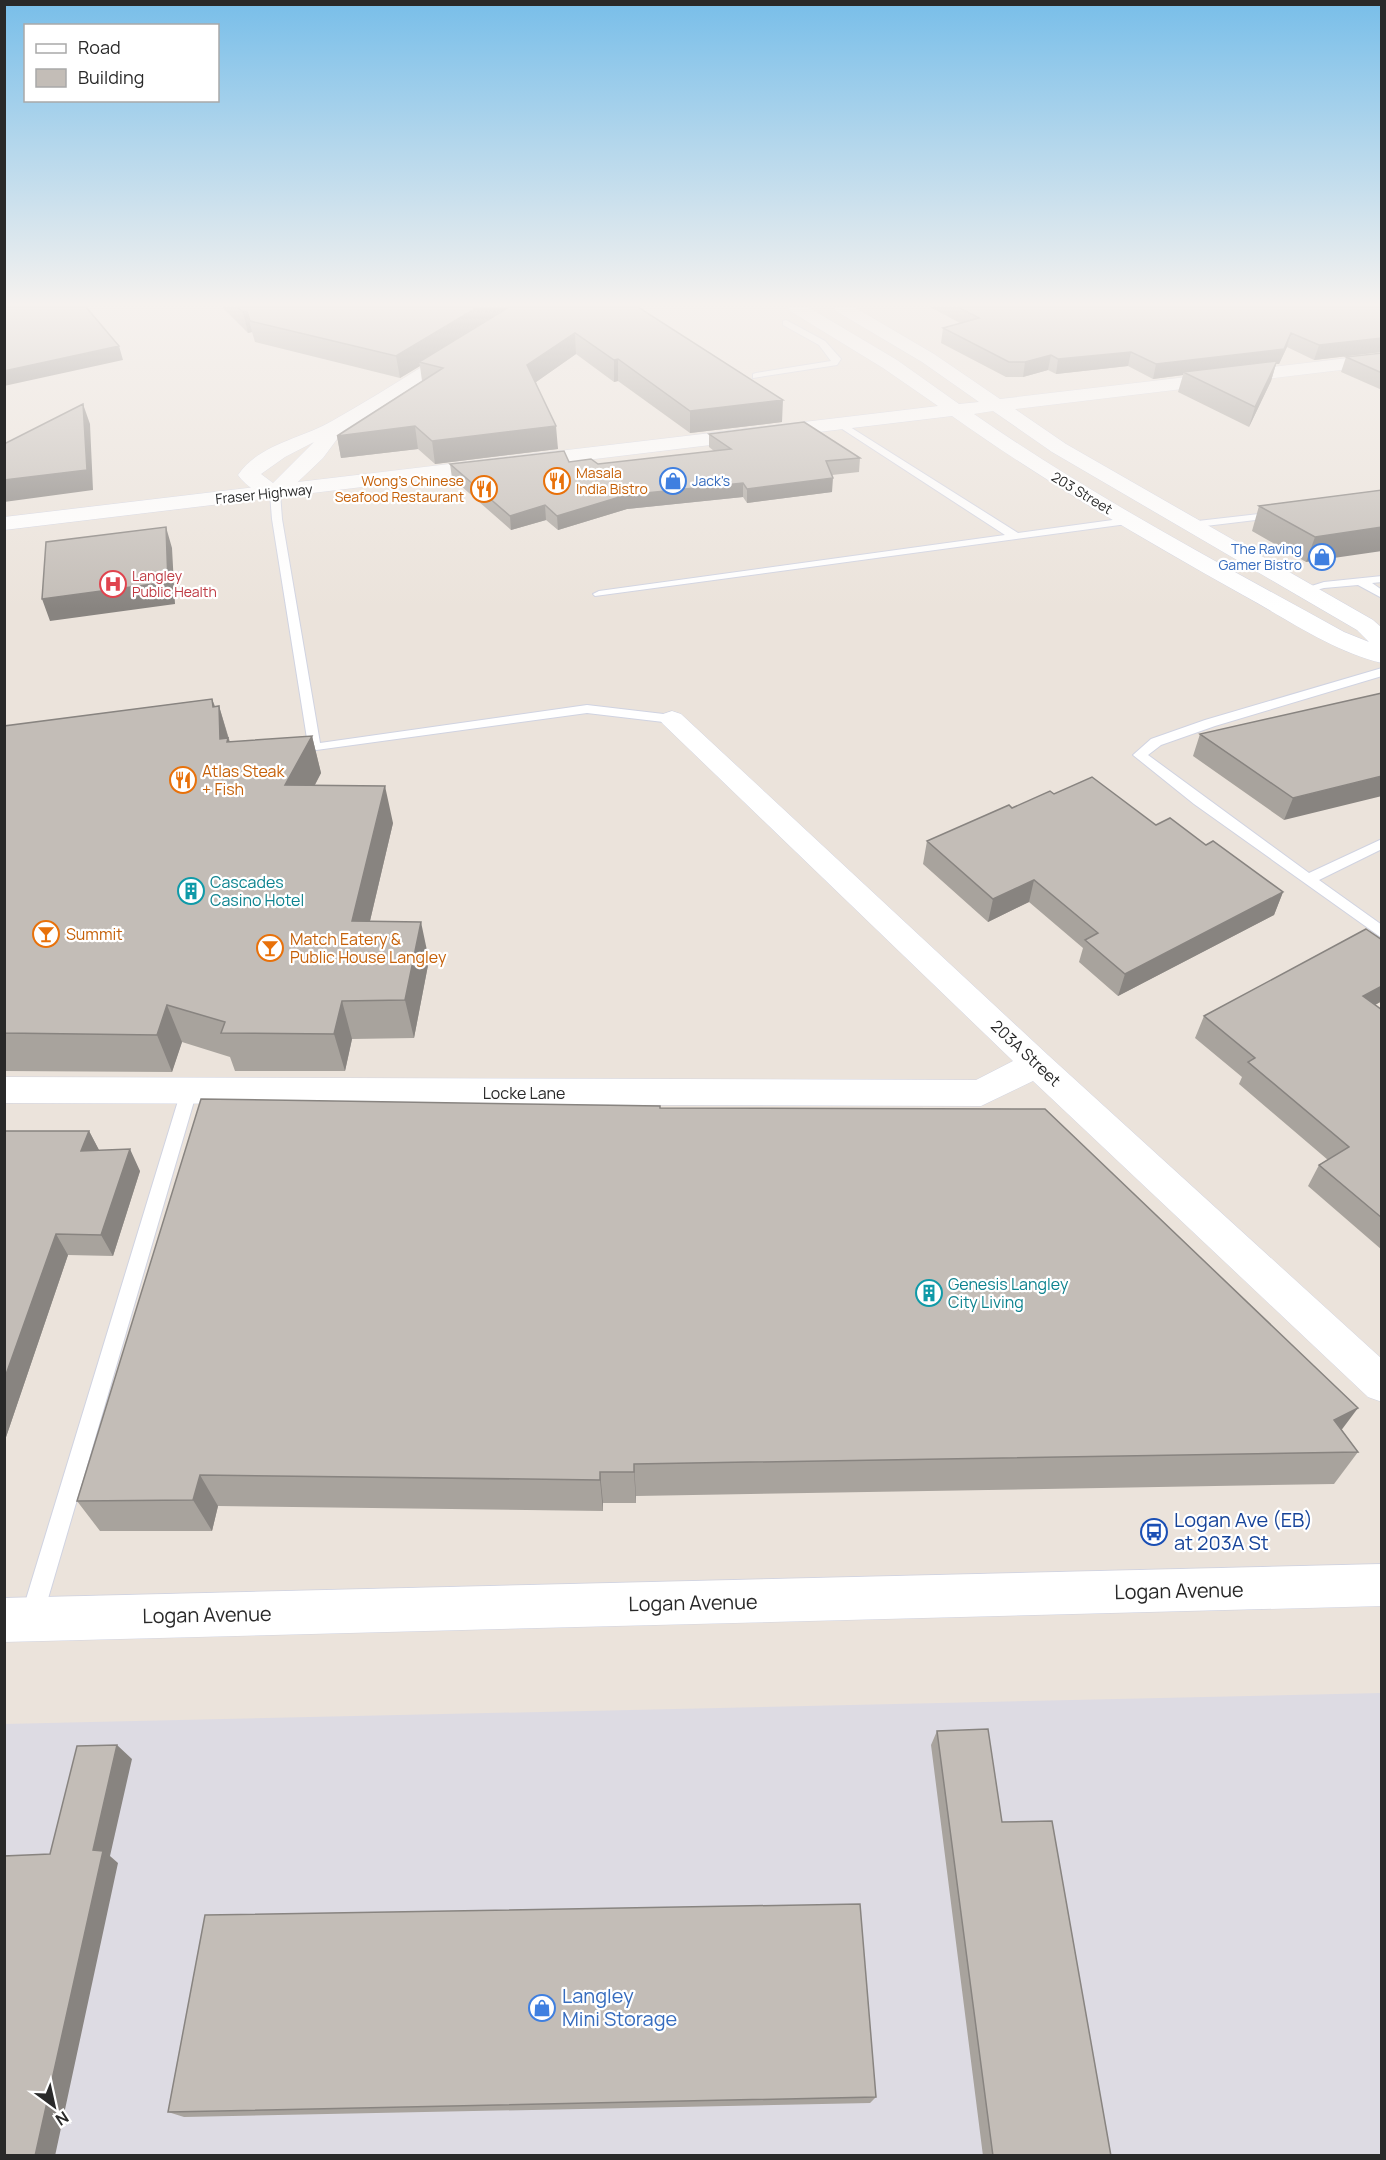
<svg xmlns="http://www.w3.org/2000/svg" width="1386" height="2160" viewBox="0 0 1386 2160" font-family="Manrope,sans-serif">
<style>
.industrial{fill:#dddbe3}
.lines{fill:none;stroke-linecap:round;stroke-linejoin:round}
.service-casing{stroke:#d0d3e1;stroke-width:2}
.minor-casing{stroke:#d0d3e1;stroke-width:1}
.tertiary-casing{stroke:#d0d3e1;stroke-width:1}
.secondary-casing{stroke:#d0d3e1;stroke-width:1}
.service{fill:#fff;fill-rule:evenodd}
.minor{fill:#fff;fill-rule:evenodd}
.tertiary{fill:#fff;fill-rule:evenodd}
.secondary{fill:#fff;fill-rule:evenodd}
.wall{fill:#a8a39d}
.shaded-wall{fill:#888480}
.building{fill:#c3bdb7;stroke:#888480;stroke-width:1.5}
.labels{text-anchor:middle;stroke-width:4.5;stroke-linejoin:round;paint-order:stroke}
.far-food-label{font-size:14px;fill:#c56008;stroke:#fff;text-anchor:start}
.far-shop-label{font-size:14px;fill:#366cbe;stroke:#fff;text-anchor:start}
.far-street-label{font-size:14px;fill:#292929;stroke:#fff}
.far-health-label{font-size:14px;fill:#be3a42;stroke:#fff;text-anchor:start}
.food-label{font-size:16px;fill:#c56008;stroke:#fff;text-anchor:start}
.culture-label{font-size:16px;fill:#0d838f;stroke:#fff;text-anchor:start}
.street-label{font-size:16px;fill:#292929;stroke:#fff}
.near-transit-label{font-size:20px;fill:#164399;stroke:#fff;text-anchor:start}
.near-street-label{font-size:20px;fill:#292929;stroke:#fff}
.near-shop-label{font-size:20px;fill:#366cbe;stroke:#fff;text-anchor:start}
</style>
<rect width="100%" height="100%" fill="#ebe3db"/>
<path class="industrial" d="M1381,1693V2155H5L4,1724Z"/>
<g class="lines">
<defs>
<path id="service" d="M786,320L825,341L841,359L837,365L753,378V374L756,373L831,361L819,345L783,325V321Z
M839,420L1018,533L1127,518L1132,521L1127,524L595,596L593,594L599,591L1005,535L836,425V421Z
M275,490L280,493L282,519L320,743L587,705L672,715L678,719L672,723L587,713L309,751L272,519L270,493Z
M1276,512L1281,515L1280,517L1189,528L1184,525L1189,522Z
M1382,576V582L1372,583L1382,590V598L1358,585L1324,588L1305,593L1299,590L1324,582Z
M1382,668V676L1215,726L1161,745L1148,755L1309,873L1382,839V849L1319,880L1382,925V938L1194,804L1133,755L1151,739L1205,720Z
M189,1085L195,1087L197,1091L42,1619L39,1627L31,1630L23,1627L20,1619L181,1091L183,1087Z"/>
<path id="minor" d="M672,711L681,714L1048,1055L1382,1359V1402L1368,1397L1033,1081L981,1106L4,1103V1077L976,1080L1013,1061L663,724L659,719L663,714Z"/>
<path id="tertiary" d="M518,307H539L343,431L323,458L282,497C268,501 246,487 238,475C259,444 301,439 332,421C395,385 456,345 518,307ZM314,442L273,483L261,474L285,457Z"/>
<path id="secondary" d="M788,307H808L897,360L959,404L979,402L922,362L836,311L834,307H854L934,354L1000,399L1382,354V365L1015,409L1066,444L1373,620L1382,628V663C1332,651 1287,619 1243,595C1143,539 1045,482 952,416L4,530V517L938,406L883,368L790,311ZM993,411L1052,452L1357,630L1369,642L1344,632C1219,563 1092,496 974,414Z
M1382,1564V1606L4,1642V1598Z"/>
</defs>
<use href="#service" class="service-casing"/>
<use href="#minor" class="minor-casing"/>
<use href="#tertiary" class="tertiary-casing"/>
<use href="#secondary" class="secondary-casing"/>
<use href="#service" class="service"/>
<use href="#minor" class="minor"/>
<use href="#tertiary" class="tertiary"/>
<use href="#secondary" class="secondary"/>
</g>
<path class="wall" d="M222,307H638L782,422L690,433L618,381L614,382L576,354L536,382L558,449L435,464L418,449L341,458L337,436L422,381L420,366L400,378L255,342L252,332L248,333Z
M930,307H1382V352L1314,360L1287,347L1279,364H1276L1271,381L1249,427L1178,392L1183,375L1153,379L1128,366L1056,374L1048,370L1023,377H1006L941,343L943,328L960,323Z
M1382,353V390L1341,372L1346,357Z
M709,434L860,458L859,472L832,475V492L747,503L743,497L627,509L558,530L546,520L511,530L452,478L450,464L569,462L598,464L714,451L709,447Z
M1382,490L1306,562L1252,531L1259,506Z
M1382,693L1284,820L1193,756L1200,734Z
M212,699L215,706H219L230,742L312,736L321,773L315,785L393,823L370,921L429,960L414,1038L352,1039L345,1071H235L230,1057L182,1042L172,1072L4,1071V726Z
M1054,794L1156,825L1206,845L1283,892L1274,915L1118,996L1079,962L1083,948L1029,902L988,922L923,864L927,841L1012,808Z
M1382,940V1001L1375,1005L1382,1010V1250L1308,1186L1319,1165L1328,1160L1239,1084L1242,1077L1195,1038L1204,1016Z
M660,1108L1342,1430L1358,1452L1334,1484L636,1496V1503H603V1511L218,1506L212,1531H100L77,1501Z
M4,1131H89L99,1150L140,1171L113,1256L68,1255L4,1443Z
M937,1731L1002,1822L1111,2156H983L931,1745Z
M876,2097L870,2103L184,2117L168,2112Z"/>
<path class="shaded-wall" d="M478,307H514L419,362L420,366L400,378L396,356Z
M247,311L252,332L248,333L243,312Z
M575,333L576,354L529,387L527,365Z
M1291,333L1287,347L1279,364H1276L1271,381L1249,427L1255,407L1183,372V375L1153,379L1156,364Z
M1382,338V352L1314,360L1319,345Z
M119,346L123,360L4,386V371Z
M1131,352L1128,366L1056,374L1058,359Z
M1051,355L1048,370L1023,377L1025,362Z
M618,359V381L614,382V360Z
M783,400L782,422L690,433V411Z
M83,404L90,424L93,490L4,502V480Z
M415,426L418,449L341,458L337,436Z
M556,426L558,449L435,464L432,441Z
M833,478L832,492L747,503V489Z
M743,483V497L627,509L558,530L557,516L626,495Z
M545,505L546,520L511,530L510,516Z
M166,527L172,548L175,604L50,621L42,599Z
M1382,527V551L1306,562L1315,537Z
M212,699L220,723L219,706L239,775L220,739L213,707Z
M312,736L321,773L295,822L285,785Z
M1382,776V796L1284,820L1293,798Z
M385,786L393,823L361,959L352,921Z
M1034,880L1029,902L988,922L993,899Z
M1283,892L1274,915L1118,996L1125,974Z
M421,922L429,960L414,1038L405,1000Z
M1382,986V1001L1351,1018L1363,996Z
M342,1001L352,1039L345,1071L334,1034Z
M167,1005L182,1042L172,1072L157,1035Z
M89,1131L100,1152L81,1151Z
M130,1149L140,1171L113,1256L101,1235Z
M56,1234L68,1255L4,1443V1380Z
M1358,1408L1334,1440V1420Z
M634,1464L636,1496V1503L634,1472Z
M600,1472L603,1503V1511L600,1480Z
M200,1475L218,1506L212,1531L193,1500Z
M117,1745L132,1759L110,1856L118,1863L55,2156H35L93,1850Z"/>
<path class="building" d="M4,307H86L119,346L4,371Z
M238,307H478L396,356L250,321L247,311L243,312Z
M509,307H638L783,400L690,411L618,359L614,360L575,333L527,365L556,426L432,441L415,426L337,436L443,368L419,362Z
M958,307H1382V338L1319,345L1291,333L1284,349L1156,364L1131,352L1058,359L1051,355L1025,362H1009L943,328L979,318Z
M1382,353V373L1346,357Z
M1277,361L1255,407L1183,372Z
M83,404L87,470L4,480V444Z
M804,422L860,458L826,461L833,478L747,489L743,483L626,495L557,516L545,505L510,516L450,464L564,451L569,462L591,459L598,464L731,449L709,434Z
M1382,490V527L1315,537L1259,506Z
M166,527L168,582L42,599L46,542Z
M1382,693V776L1293,798L1200,734Z
M212,699L213,707L219,706L220,739L228,738L227,742L312,736L285,785L385,786L352,921L421,922L405,1000L342,1001L334,1034L221,1033L225,1022L167,1005L157,1035L4,1033V726Z
M1092,777L1156,825L1170,818L1206,845L1213,841L1283,892L1125,974L1085,940L1098,933L1034,880L993,899L927,841L1009,805L1012,808L1050,791L1054,794Z
M1366,929L1382,940V986L1363,996L1382,1010V1218L1319,1165L1349,1147L1248,1062L1255,1058L1204,1016Z
M201,1099L660,1106V1108L1045,1109L1358,1408L1334,1420L1358,1452L634,1464V1472H600V1480L200,1475L193,1500L77,1501Z
M4,1131H89L81,1151L130,1149L101,1235L56,1234L4,1380Z
M988,1729L1002,1822L1052,1821L1111,2156H993L937,1731Z
M117,1745L93,1850L103,1851L35,2156H4V1856L50,1854L77,1746Z
M860,1904L876,2097L168,2112L205,1915Z"/>
<linearGradient id="sky" x2="0" y2="1"><stop stop-color="#78bee9"/><stop offset="0.5" stop-color="#f6f2ef"/><stop offset="1" stop-color="#f6f2ef" stop-opacity="0"/></linearGradient>
<rect width="1386" height="609" fill="url(#sky)"/>
<defs>
<symbol id="restaurant-ring" viewBox="-11 -11 22 22"><circle r="9.5" fill="#fff" stroke="#e8710a" stroke-width="1.5"/><path d="M-5-6h1v4h1v-4h1v4h1v-4h1v5L-1.5 .5V6h-2V.5L-5-1ZM5-6V6H3V1.5H1.5Q1.5-4 5-6Z" fill="#e8710a"/></symbol>
<symbol id="shop-ring" viewBox="-11 -11 22 22"><circle r="9.5" fill="#fff" stroke="#3f7fe0" stroke-width="1.5"/><path d="M-5-2.5h2.3a2.7 3.5 0 0 1 5.4 0H5L5.5 6h-11ZM-1.5-2.5h3a1.5 2.3 0 0 0-3 0Z" fill="#3f7fe0"/></symbol>
<symbol id="hospital-ring" viewBox="-11 -11 22 22"><circle r="9.5" fill="#fff" stroke="#e0444e" stroke-width="1.5"/><path d="M-5-5h3v3.5h4V-5h3V5h-3V1.5h-4V5h-3Z" fill="#e0444e"/></symbol>
<symbol id="building-ring" viewBox="-11 -11 22 22"><circle r="9.5" fill="#fff" stroke="#0f9aa8" stroke-width="1.5"/><path d="M-4-6H4V6H1V3H-1V6H-4ZM-2.5-4.3h1.7v1.8h-1.7ZM.8-4.3h1.7v1.8H.8ZM-2.5-1h1.7V.8h-1.7ZM.8-1h1.7V.8H.8Z" fill="#0f9aa8"/></symbol>
<symbol id="bar-ring" viewBox="-11 -11 22 22"><circle r="9.5" fill="#fff" stroke="#e8710a" stroke-width="1.5"/><path d="M-6-5H6L.8 .8V4.5H3.5V6h-7V4.5H-.8V.8Z" fill="#e8710a"/></symbol>
<symbol id="bus-ring" viewBox="-11 -11 22 22"><circle r="9.5" fill="#fff" stroke="#1a4fb4" stroke-width="1.5"/><path d="M-5-6H5V4H4V6H2V4H-2V6H-4V4H-5ZM-3.5-4V0h7V-4ZM-3.5 1.2v1.5H-2V1.2ZM2 1.2v1.5H3.5V1.2Z" fill="#1a4fb4"/></symbol>
</defs>
<g fill-rule="evenodd">
<use href="#restaurant-ring" x="542" y="466" width="30" height="30"/>
<use href="#shop-ring" x="658" y="466" width="30" height="30"/>
<use href="#restaurant-ring" x="469" y="474" width="30" height="30"/>
<use href="#shop-ring" x="1307" y="542" width="30" height="30"/>
<use href="#hospital-ring" x="98" y="569" width="30" height="30"/>
<use href="#restaurant-ring" x="168" y="765" width="30" height="30"/>
<use href="#building-ring" x="176" y="876" width="30" height="30"/>
<use href="#bar-ring" x="31" y="919" width="30" height="30"/>
<use href="#bar-ring" x="255" y="933" width="30" height="30"/>
<use href="#building-ring" x="914" y="1278" width="30" height="30"/>
<use href="#bus-ring" x="1139" y="1517" width="30" height="30"/>
<use href="#shop-ring" x="527" y="1993" width="30" height="30"/>
</g>
<g class="labels">
<g class="far-food-label">
<text x="576" y="478">Masala<tspan x="576" dy="16">India Bistro</tspan></text>
<text x="464" y="486" text-anchor="end">Wong's Chinese<tspan x="464" dy="16">Seafood Restaurant</tspan></text>
</g>
<g class="far-shop-label">
<text x="692" y="486">Jack's</text>
<text x="1302" y="554" text-anchor="end">The Raving<tspan x="1302" dy="16">Gamer Bistro</tspan></text>
</g>
<g class="far-street-label">
<text transform="translate(1082 493) rotate(31)" y="5">203 Street</text>
<text transform="translate(264 494) rotate(-6)" y="5">Fraser Highway</text>
</g>
<g class="far-health-label">
<text x="132" y="581">Langley<tspan x="132" dy="16">Public Health</tspan></text>
</g>
<g class="food-label">
<text x="202" y="777">Atlas Steak<tspan x="202" dy="18">+ Fish</tspan></text>
<text x="66" y="940">Summit</text>
<text x="290" y="945">Match Eatery &amp;<tspan x="290" dy="18">Public House Langley</tspan></text>
</g>
<g class="culture-label">
<text x="210" y="888">Cascades<tspan x="210" dy="18">Casino Hotel</tspan></text>
<text x="948" y="1290">Genesis Langley<tspan x="948" dy="18">City Living</tspan></text>
</g>
<g class="street-label">
<text transform="translate(1026 1053) rotate(43)" y="6">203A Street</text>
<text x="524" y="1099">Locke Lane</text>
</g>
<g class="near-transit-label">
<text x="1174" y="1527">Logan Ave (EB)<tspan x="1174" dy="23">at 203A St</tspan></text>
</g>
<g class="near-street-label">
<text transform="translate(1179 1591) rotate(-1)" y="7">Logan Avenue</text>
<text transform="translate(693 1603) rotate(-1)" y="7">Logan Avenue</text>
<text transform="translate(207 1615) rotate(-1)" y="7">Logan Avenue</text>
</g>
<g class="near-shop-label">
<text x="562" y="2003">Langley<tspan x="562" dy="23">Mini Storage</tspan></text>
</g>
</g>
<rect width="1386" height="2160" fill="none" stroke="#292929" stroke-width="12"/>
<rect x="24" y="24" width="195" height="78" fill="#ffffff" stroke="#a9a9a9" stroke-width="1.5"/>
<rect x="36" y="44" width="30" height="9" fill="#ffffff" stroke="#a9a9a9" stroke-width="1.5"/>
<text x="78" y="54" font-size="18" fill="#292929">Road</text>
<rect x="36" y="69" width="30" height="18" fill="#c3bdb7" stroke="#a9a9a9" stroke-width="1.5"/>
<text x="78" y="84" font-size="18" fill="#292929">Building</text>
<g transform="translate(54 2106) rotate(147)" stroke="#ffffff" stroke-width="4.5" paint-order="stroke">
<path d="M0-4.5L10 22L0 15L-10 22Z" fill="#292929"/>
<text y="-9" font-size="16" font-weight="bold" text-anchor="middle" fill="#292929">N</text>
</g>
</svg>
